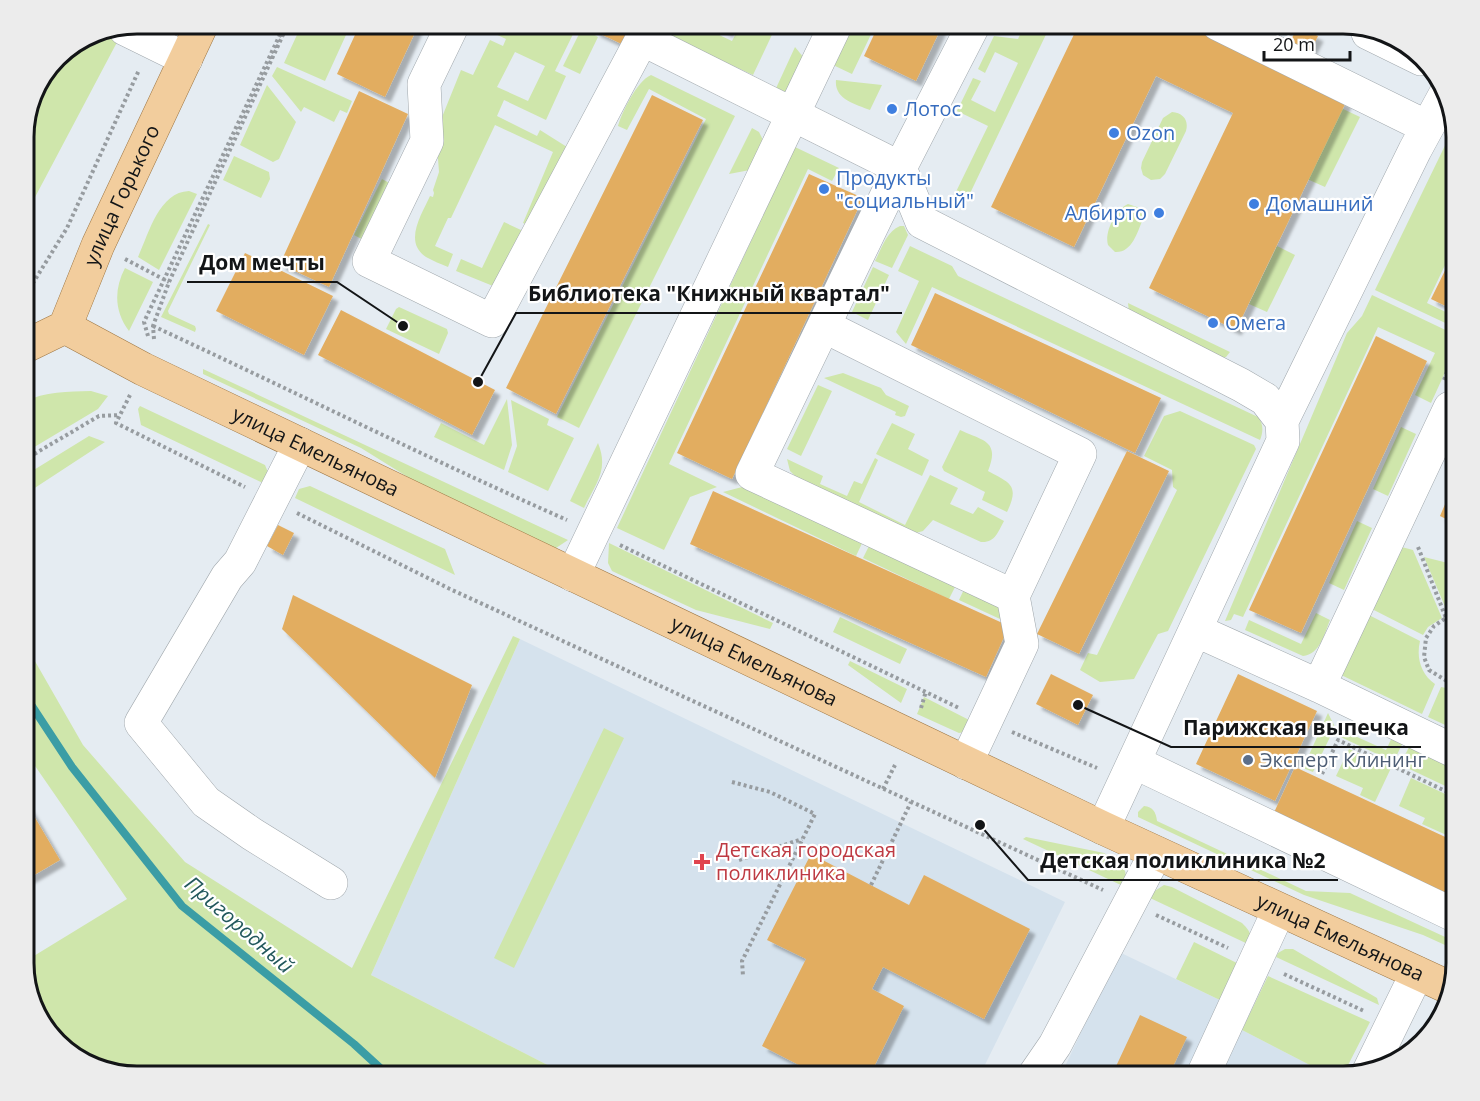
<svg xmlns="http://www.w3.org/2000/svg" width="1480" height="1101" viewBox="0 0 1480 1101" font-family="'Open Sans',sans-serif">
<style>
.built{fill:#d5e2ed}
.green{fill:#cfe6ab;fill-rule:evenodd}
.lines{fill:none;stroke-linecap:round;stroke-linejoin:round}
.stream{stroke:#3b9da5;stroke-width:8}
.building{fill:#e2ad60;filter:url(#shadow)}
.minor-casing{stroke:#a1a8ad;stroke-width:34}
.major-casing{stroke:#9e7744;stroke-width:34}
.path{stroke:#979ca0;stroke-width:4;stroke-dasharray:3 3;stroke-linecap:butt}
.minor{stroke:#fff;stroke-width:33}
.major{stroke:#f2cd9d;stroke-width:33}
.shop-dot{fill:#3f7fe0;stroke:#fff;stroke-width:2}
.service-dot{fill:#5c6f8a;stroke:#fff;stroke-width:2}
.health-dot{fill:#e0444e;stroke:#fff;stroke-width:2}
.labels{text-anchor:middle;stroke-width:4.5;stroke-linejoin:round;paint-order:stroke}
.shop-label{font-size:20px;fill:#366cbe;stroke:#fff;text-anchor:start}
.street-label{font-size:20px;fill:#131517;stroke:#fff}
.service-label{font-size:20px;fill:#4e5e75;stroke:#fff;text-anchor:start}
.health-label{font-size:20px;fill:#be3a42;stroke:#fff;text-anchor:start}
.water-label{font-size:21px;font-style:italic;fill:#22585c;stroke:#fff}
.rim{fill:none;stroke:#131517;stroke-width:3}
.leader{fill:none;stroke:#131517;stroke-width:2}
.callout-dot{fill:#131517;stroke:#fff;stroke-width:2}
.callout-label{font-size:21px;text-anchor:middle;font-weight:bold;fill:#131517;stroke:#fff;stroke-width:4.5;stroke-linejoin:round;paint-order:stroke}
</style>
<defs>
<filter id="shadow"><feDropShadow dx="5.5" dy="5.5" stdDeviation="1.5" flood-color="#0004"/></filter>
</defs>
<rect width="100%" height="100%" fill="#e5ecf2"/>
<path class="built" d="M520,639L1065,902L979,1077H571L371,975Z
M1119,952L1224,1002L1217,1017L1333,1077H1060Z"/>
<path class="green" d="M302,24H351L325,81L284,63Z
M495,24H578L555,71L566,76L546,120L504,100L497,116L537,136L540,130L567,147L538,229L523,223L553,152L495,125L451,218H448L435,246L453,254L448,267C441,264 433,261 426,257C403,242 422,214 430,196L433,197L434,193L433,190L439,172L436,132L461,70L473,75L490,40L503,46L506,39L491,32ZM515,52L545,66L528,101L497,87Z
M584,24H595L590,32L598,37L580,74L563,66Z
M661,24H696L732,41L741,24H777L753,75L675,39Z
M855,24H876L852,74L833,65Z
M1025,24H1051L964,206L952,200L988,126L957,111L973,78L981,81L971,100L995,112L1018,63L995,52L985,73L978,69L994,36L1018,39Z
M124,29L24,218V130L36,87L62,52Z
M795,47L809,64L795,92L772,97Z
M277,67L352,101L347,113L340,110L334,122L304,107L301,112L272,76Z
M651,75L735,116L579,428L557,417L706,119L649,89L627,130L618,126C622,112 637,81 651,75Z
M836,80L882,85L870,110C855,104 834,99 836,80Z
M267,85L296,122L279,159L273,162L240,145Z
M1341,108L1360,117L1325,187L1307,179Z
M1172,112C1183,113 1189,120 1186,131L1165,174L1160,179L1151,180L1143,175L1141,168L1142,162L1163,118Z
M1454,127L1456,137V242L1427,303L1456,317V328L1375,290Z
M752,128L759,132L763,140L750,170L729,174Z
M795,147L839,168L832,181L808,169L669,464L717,487L690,497L664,550L617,528Z
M234,156L269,172L270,179L261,198L223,180Z
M382,179L395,186L367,242L354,235Z
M189,191L197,194L159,270L138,257C149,233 159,192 189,191Z
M1128,204L1140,208L1143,219C1137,233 1132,253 1115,252L1108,245C1104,232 1116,209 1128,204Z
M504,222L536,237L493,286L456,271L461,259L482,268Z
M208,224L210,225L168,311L169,314L195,326L196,329L195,332L161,317Z
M900,226H904L908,235L892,268L875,261C882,248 886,232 900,226Z
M910,246L952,266L958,276L1258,417C1264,424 1263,433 1260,440L932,287L906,344L896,332L919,281L898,271Z
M1277,246L1295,255L1267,312L1249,304Z
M873,267L889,275L868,320L852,312Z
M125,268L153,282L129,331C114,311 114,289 125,268Z
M1372,295L1456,335V359L1448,366L1431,403L1415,395L1435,353L1378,327L1243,617L1234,614L1231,620L1225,621L1347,333L1362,316Z
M1128,303L1230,352L1226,357L1223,358L1129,312Z
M399,307L447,329L448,333L439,354L386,329L396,309Z
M203,369L568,540L553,550L469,515L361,448L203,374Z
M843,373L881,388L886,395L909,406L905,416L901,417L895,415L896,412L824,378Z
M818,385L832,391L801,456L787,449Z
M91,391L108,396L98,409L26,452L24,448V402C45,391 68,392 91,391Z
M507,399L512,445L504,470L434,437L441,423L484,445Z
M511,400L549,419L547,425L574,438L548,491L508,472L517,446Z
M140,406L265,465L270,477L267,485L141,425L138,409Z
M1180,411L1254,445L1256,449L1168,631L1158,634L1134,679L1100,682L1080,670L1088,653L1097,655L1177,490L1173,487L1172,470L1144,456L1164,416Z
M892,423L915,434L908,449L929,460L922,476L876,454Z
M1401,427L1416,434L1388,496L1373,489Z
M960,430C984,441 1000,441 988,471C1010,483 1020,485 1007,512L982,500L985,492L944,471L942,467Z
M89,436L105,442L24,495V476Z
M598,443C609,470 596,483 584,508L570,501Z
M875,458L878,460L859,502L905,525L930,475L958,488L950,504L973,514L978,507L1004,521C998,532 995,543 981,542L933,520L923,531L916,533L798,479L790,471L787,459L823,476L820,484L847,496L854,481L862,484Z
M310,486L445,549L455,575L295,498L299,489Z
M746,486L865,537L856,556L723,492Z
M1357,521L1372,528L1344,590L1329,583Z
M872,540L958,581L949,599L863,558Z
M609,543L773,623L770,629L696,610L612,571L608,563Z
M1394,545L1413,550L1442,618L1428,627L1423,635L1366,606Z
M1424,557L1456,565V615L1449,616Z
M968,581L995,595L1001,615L1000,619L959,600Z
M1363,612L1420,641C1416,658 1421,674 1435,684L1422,714L1337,673Z
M1316,613L1330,620C1324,635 1320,654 1303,656L1245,630L1249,620L1301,644Z
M840,617L907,649L900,664L833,632Z
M513,636L520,639L371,975L571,1077H137L68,1053L36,1014L24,970V962L127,899L24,750V642L83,745L185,862L352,968Z
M850,661L907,689L901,703L848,665Z
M1441,687L1456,690V730L1428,717Z
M924,697L975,723L964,732L959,733L917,714Z
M1328,713L1335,727L1386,750L1395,731L1407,734L1394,761H1392L1332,733L1313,772L1303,768Z
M604,728L624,738L514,968L494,958Z
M1414,737L1456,757V791L1403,766L1401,763Z
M1349,749L1391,768L1375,802L1360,795L1363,788L1336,776Z
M1411,778L1456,799V831L1453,838L1422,824L1425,818L1399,806Z
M1144,806C1153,807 1156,812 1157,821L1306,891L1350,893L1456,942V950L1423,935L1304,895L1138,817V812Z
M1026,837L1104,853L1124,866L1126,876L1123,886L1023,839Z
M1164,885L1172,887L1242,923C1249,930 1253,935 1250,945L1150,898L1153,892Z
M1194,942L1241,965L1224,1002L1176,979Z
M1285,949H1293L1377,998L1379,1005L1276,957L1278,953Z
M1268,976L1370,1022L1342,1077H1333L1242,1030Z"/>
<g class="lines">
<path class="stream" d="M24,694L72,767L182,906L354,1044L390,1077"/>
</g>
<path class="building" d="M360,24H419L385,97L337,74Z
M598,24H639L628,47L594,31Z
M711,24H731L728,32Z
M879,24H943L916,81L864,56Z
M1079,24H1183L1346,102L1236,330L1149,288L1233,113L1156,76L1074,247L991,207Z
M1298,26L1318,36L1308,56L1288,46Z
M359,91L408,114L329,287L280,264Z
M652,95L703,120L556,414L506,388Z
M809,174L863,198L732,479L677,453Z
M1456,248V311L1431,299Z
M245,253L333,296L304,355L216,311Z
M935,293L1161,398L1135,453L911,345Z
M341,310L495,390L472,435L318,355Z
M1376,336L1427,361L1301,633L1249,610Z
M1127,451L1169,471L1079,654L1037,634Z
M1452,488L1456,490V524L1440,516Z
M713,491L1009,626L986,677L690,544Z
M278,525L294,533L283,555L267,546Z
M293,595L472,685L435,778L282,629Z
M1051,674L1093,695L1078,725L1036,704Z
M1238,674L1317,711L1275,801L1196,764Z
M1295,767L1456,842V904L1271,819Z
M24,799L60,860L24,881Z
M811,854L909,905L924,875L1030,929L984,1019L883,967L872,989L904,1006L869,1077H822L762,1046L806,959L767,940Z
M1140,1015L1187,1037L1168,1077H1111Z"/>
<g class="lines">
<defs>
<path id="minor" d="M453,24L424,84L427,141L369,261L492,321L642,39L900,168L752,474L1013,596L1022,644L966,763
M974,24L900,168L922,222L1241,385L1265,399L1282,421
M1218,24L1427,127
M125,29L186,59
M1368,33L1421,59
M824,326L1080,454L1013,596
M300,444L240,562L227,577L141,723L206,802L252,834L331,883
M573,575L836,24
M1195,630L1319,686L1456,752
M1319,686L1450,408L1456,411
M1134,762L1456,916
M1103,828L1283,441L1282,421L1415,150L1446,93
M1369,1071L1417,973
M1033,1077L1055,1045L1156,853
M1202,1077L1279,910"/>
<g id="major">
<path id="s1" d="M65,327L143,369L1103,828L1448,987"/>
<path id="s2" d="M24,347L65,327L98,245L202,24"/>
</g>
</defs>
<use href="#minor" class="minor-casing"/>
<use href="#major" class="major-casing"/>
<path class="path" d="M125,259L169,282
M24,292L33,283L67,228L139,70
M153,326C291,390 427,458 567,520
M148,336L144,322L285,24
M154,339L153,326L169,282L288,24
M1444,380L1447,372L1456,364
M130,395L116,423L245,487
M24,456L29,465
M24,460L99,416L120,415
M297,513L450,589L1103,890
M620,545L959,708
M1418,547L1446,618L1434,626L1426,638L1424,657L1429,670L1450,683L1456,682
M921,708L926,691
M1012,732L1097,768
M1322,774L1338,740L1456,796
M732,782L770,792L815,814L742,961L743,976
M883,789L895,765
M739,860L802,839
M871,885L911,802
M1156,915L1228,948
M1284,974L1364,1011"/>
<use href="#minor" class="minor"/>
<use href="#major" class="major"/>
</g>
<g class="shop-dot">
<circle cx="892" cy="109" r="6"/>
<circle cx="1114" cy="133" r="6"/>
<circle cx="824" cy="189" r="6"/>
<circle cx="1254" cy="204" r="6"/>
<circle cx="1159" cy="213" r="6"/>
<circle cx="1213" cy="323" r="6"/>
</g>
<circle class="service-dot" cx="1248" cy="760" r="6"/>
<path class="health-dot" d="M699 853h6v6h6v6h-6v6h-6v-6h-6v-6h6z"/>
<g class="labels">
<g class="shop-label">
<text x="904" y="116">Лотос</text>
<text x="1126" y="140">Ozon</text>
<text x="836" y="185">Продукты<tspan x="836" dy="23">"социальный"</tspan></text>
<text x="1266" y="211">Домашний</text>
<text x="1147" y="220" text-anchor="end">Албирто</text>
<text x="1225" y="330">Омега</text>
</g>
<g class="street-label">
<text dy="7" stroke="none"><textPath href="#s2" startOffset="189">улица Горького</textPath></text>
<text dy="7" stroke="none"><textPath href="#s1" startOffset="280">улица Емельянова</textPath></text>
<text dy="7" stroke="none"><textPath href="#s1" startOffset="766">улица Емельянова</textPath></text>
<text dy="7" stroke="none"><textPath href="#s1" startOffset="1414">улица Емельянова</textPath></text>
</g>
<g class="service-label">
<text x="1260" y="767">Эксперт Клининг</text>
</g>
<g class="health-label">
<text x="716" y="857">Детская городская<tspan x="716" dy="23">поликлиника</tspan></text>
</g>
<g class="water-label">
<text transform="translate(239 925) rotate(41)" y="7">Пригородный</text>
</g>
</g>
<path d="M0 0H1480V1101H0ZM137 34H1343A103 103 0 0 1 1446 137V963A103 103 0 0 1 1343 1066H137A103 103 0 0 1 34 963V137A103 103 0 0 1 137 34Z" fill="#ececec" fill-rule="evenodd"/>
<path class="rim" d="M137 34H1343A103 103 0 0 1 1446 137V963A103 103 0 0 1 1343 1066H137A103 103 0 0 1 34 963V137A103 103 0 0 1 137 34Z"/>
<path class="leader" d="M403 326L337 282H187M478 382L516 313H902M1078 705L1171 747H1421M980 825L1028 880H1338"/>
<g class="callout-dot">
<circle cx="403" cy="326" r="6"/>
<circle cx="478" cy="382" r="6"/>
<circle cx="1078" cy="705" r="6"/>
<circle cx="980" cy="825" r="6"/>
</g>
<g class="callout-label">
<text x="262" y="270">Дом мечты</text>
<text x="709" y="301">Библиотека "Книжный квартал"</text>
<text x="1296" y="735">Парижская выпечка</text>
<text x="1183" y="868">Детская поликлиника №2</text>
</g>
<path d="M1264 51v9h86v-9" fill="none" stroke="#131517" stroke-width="3"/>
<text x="1273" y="51" font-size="18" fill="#131517" stroke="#ffffff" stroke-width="4.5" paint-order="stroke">20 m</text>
</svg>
